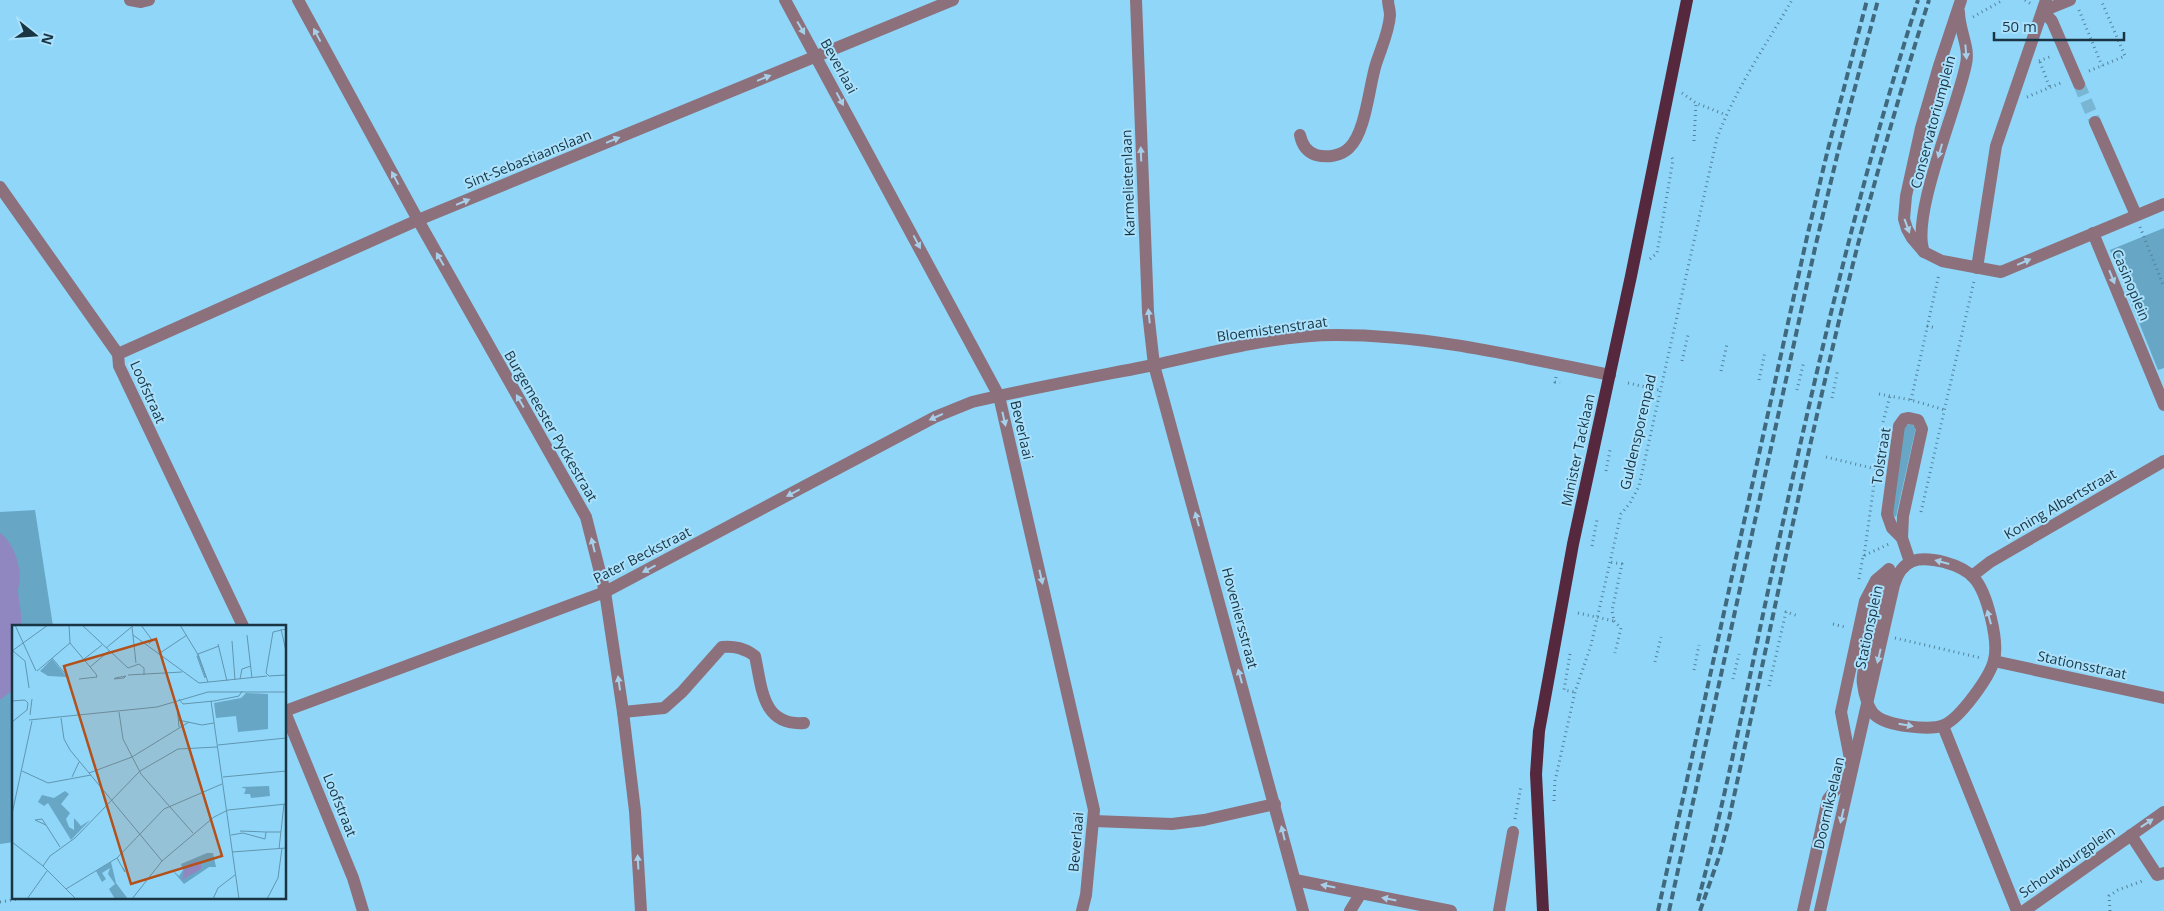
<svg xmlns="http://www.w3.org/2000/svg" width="2164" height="911" font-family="'Open Sans',sans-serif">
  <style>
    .green { fill: #67a6c5 }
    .water { fill: #9087c1 }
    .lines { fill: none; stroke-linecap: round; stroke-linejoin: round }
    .minor-tunnel { stroke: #78b6d4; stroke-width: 12; stroke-dasharray: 12 6; stroke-linecap: butt }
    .path { stroke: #53839b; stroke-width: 3; stroke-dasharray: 1 4; stroke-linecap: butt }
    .minor { stroke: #8c717d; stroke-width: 12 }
    .major { stroke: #55283e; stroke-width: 12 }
    .rail { stroke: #40697e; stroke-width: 4; stroke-dasharray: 8 4; stroke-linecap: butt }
    .oneway { fill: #a6d0e9 }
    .labels { text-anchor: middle; stroke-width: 4; stroke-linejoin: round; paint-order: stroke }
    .street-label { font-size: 14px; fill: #193543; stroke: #aae1fc }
    .inset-road { fill: none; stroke: #6096b0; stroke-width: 1 }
    .view { fill: #b4501a; fill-opacity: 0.15; stroke: #b4501a; stroke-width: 2.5 }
    .inset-edge { fill: none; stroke: #193543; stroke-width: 2.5 }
  </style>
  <rect width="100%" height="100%" fill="#90d6f8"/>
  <g class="green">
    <polygon points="2164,228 2164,368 2158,370 2110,250"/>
    <polygon points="1911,424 1916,427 1896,517 1892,514 1903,430 1906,425"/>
    <polygon points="35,510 53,626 14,626 14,842 0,844 0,512"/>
  </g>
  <path class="water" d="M0,533C13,542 20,563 20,579C20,583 18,587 18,591C19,603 22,614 21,626H14V689L0,700Z"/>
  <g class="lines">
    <polyline class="minor-tunnel" points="2079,84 2095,122"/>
    <g class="path">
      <polyline points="2025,0 2031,4"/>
      <polyline points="2079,10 2102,66"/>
      <polyline points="1973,17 2003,0"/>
      <polyline points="2039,61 2052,56"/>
      <polyline points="2040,62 2050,88"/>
      <polyline points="2089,71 2125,56 2101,0"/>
      <polyline points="1682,93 1696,103 1726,115"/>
      <polyline points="2027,97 2063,82"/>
      <polyline points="1694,141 1696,103"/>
      <polyline points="2140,227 2164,287"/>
      <polyline points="1650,259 1657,253 1673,160 1671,155"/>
      <polyline points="1927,326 1936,328"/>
      <polyline points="1682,361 1688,335"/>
      <polyline points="1721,371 1727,344"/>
      <polyline points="1556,377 1555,382 1560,383"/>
      <polyline points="1759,380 1765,352"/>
      <polyline points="1628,383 1659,390"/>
      <polyline points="1648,388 1650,380"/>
      <polyline points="1797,390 1804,361"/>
      <polyline points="1879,394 1911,400 1945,410"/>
      <polyline points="1832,398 1838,369"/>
      <polyline points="1911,400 1939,274"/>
      <polyline points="1883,422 1890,396"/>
      <polyline points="1826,457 1876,469"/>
      <polyline points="1606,471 1610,450"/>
      <polyline points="1921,512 1974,281"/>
      <polyline points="1592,546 1597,520"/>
      <polyline points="1864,556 1880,441"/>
      <polyline points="1859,579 1863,556 1889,544"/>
      <polyline points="1578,613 1614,621 1612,611 1622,564 1609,562"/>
      <polyline points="1614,621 1621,628 1615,653"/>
      <polyline points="1833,624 1845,627"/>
      <polyline points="1895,638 1981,658"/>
      <polyline points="1570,654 1564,690 1575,692"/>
      <polyline points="1655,662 1661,637"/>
      <polyline points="1694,670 1699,645"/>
      <polyline points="1733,679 1739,654"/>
      <polyline points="1769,686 1786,612 1798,616"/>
      <path d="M1554,801L1555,781L1575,692L1591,645L1621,514L1630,503L1639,486L1717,138C1736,88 1766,45 1792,0"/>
      <polyline points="1515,819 1521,786"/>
      <polyline points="0,902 30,897"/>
      <polyline points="2110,911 2109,896 2118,890 2145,880"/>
    </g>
    <g class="minor">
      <polyline points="130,0 141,2 149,0"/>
      <polyline points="298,0 418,220 586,517 605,592 623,712 635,811 641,911"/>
      <polyline points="785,0 999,396 1094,810 1086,895 1082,911"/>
      <polyline points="1136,0 1148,312 1154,365 1303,911"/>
      <polyline points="1961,0 1939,66 1921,128 1906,196 1904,219 1907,229 1912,238 1924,252 1942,261 2001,272 2164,204"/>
      <polyline points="2070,0 2043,11 2052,21 2079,84"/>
      <polyline points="2095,122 2136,215"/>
      <path d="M1300,135C1302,145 1307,152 1316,155C1327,158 1341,156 1349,148C1366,132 1369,86 1376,64C1381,48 1389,32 1390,15C1390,10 1388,5 1388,0"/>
      <polyline points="0,187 118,354 119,366 243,626"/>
      <polyline points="2093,233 2164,405"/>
      <path d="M1924,252C1910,216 1958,106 1966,64C1970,47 1959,30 1959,12"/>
      <polyline points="1977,268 1996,146 2046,0"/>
      <polyline points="118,354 418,220 953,0"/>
      <polygon points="1909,418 1918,420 1922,429 1903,516 1902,538 1892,528 1887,514 1899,426 1904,419"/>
      <polyline points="1902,538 1910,562"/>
      <polyline points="1972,576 1990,562 2164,461"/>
      <polyline points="1994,661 2164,698"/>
      <path d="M285,711L605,592L935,417L972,402C1032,388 1093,377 1154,365C1214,352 1275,335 1337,335C1430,335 1520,357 1610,375"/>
      <polyline points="285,712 353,878 363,911"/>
      <path d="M623,712L664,708L682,692L722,647C735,646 744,648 755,656C762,688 762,726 804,723"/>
      <polyline points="1943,726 2017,911"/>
      <polyline points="1094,821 1172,824 1204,820 1275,804"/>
      <polyline points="2131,835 2157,875 2164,873"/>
      <polyline points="1295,880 1451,911"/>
      <polyline points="1350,911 1361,893"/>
      <polyline points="1499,911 1513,832"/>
      <polyline points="1803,911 1828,799 1852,769 1841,712 1865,601 1876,580 1889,569"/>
      <path d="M1820,911L1894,585C1902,558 1919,556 1944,562C1955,565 1966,569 1974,578C1987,592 1999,641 1994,660C1990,677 1960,718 1944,725C1930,731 1887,726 1875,715C1868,709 1864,693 1863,684C1861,675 1866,663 1868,654C1875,626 1881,598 1888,570"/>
      <polyline points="2024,911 2164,812"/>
    </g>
    <polyline class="major" points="1543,911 1536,774 1539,731 1573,544 1631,276 1687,0"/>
    <g class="rail">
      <path d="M1698,901C1724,803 1744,704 1765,605C1809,401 1854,199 1918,0"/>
      <polyline points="1658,911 1807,237 1828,149 1867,0"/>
      <polyline points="1669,911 1815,248 1838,152 1878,0"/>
      <path d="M1700,911L1720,854L1729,819C1771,629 1809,437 1857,248C1879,165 1903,82 1929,0"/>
    </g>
  </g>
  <defs><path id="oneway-solid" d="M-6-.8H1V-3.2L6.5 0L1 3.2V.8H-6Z" transform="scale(1.25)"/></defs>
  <g class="oneway">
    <use href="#oneway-solid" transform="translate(801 28) rotate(60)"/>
    <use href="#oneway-solid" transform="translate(317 35) rotate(-118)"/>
    <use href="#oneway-solid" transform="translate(1966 52) rotate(85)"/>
    <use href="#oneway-solid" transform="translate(764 78) rotate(-22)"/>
    <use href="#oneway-solid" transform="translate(840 99) rotate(62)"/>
    <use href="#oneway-solid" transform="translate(613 140) rotate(-22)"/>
    <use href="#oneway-solid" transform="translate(1940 151) rotate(106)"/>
    <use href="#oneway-solid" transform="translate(1141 154) rotate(-92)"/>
    <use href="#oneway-solid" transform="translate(395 178) rotate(-118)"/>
    <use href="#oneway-solid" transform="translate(463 202) rotate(-22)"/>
    <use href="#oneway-solid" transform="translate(1907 226) rotate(70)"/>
    <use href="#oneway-solid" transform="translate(917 242) rotate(62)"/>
    <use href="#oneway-solid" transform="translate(440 259) rotate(-120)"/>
    <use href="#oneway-solid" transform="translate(2024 262) rotate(-23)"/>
    <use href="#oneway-solid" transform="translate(2112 277) rotate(68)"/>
    <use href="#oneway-solid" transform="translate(1149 316) rotate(-96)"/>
    <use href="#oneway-solid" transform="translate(520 401) rotate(-120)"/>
    <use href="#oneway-solid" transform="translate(936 417) rotate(156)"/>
    <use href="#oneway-solid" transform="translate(1004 419) rotate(77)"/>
    <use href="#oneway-solid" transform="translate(793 493) rotate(152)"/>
    <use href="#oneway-solid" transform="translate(1197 519) rotate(-105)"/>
    <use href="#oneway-solid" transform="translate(593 545) rotate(-104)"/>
    <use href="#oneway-solid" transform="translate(1942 562) rotate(-165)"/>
    <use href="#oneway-solid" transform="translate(649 569) rotate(152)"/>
    <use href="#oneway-solid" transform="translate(1041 577) rotate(77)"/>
    <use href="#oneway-solid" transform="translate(1989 617) rotate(-105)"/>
    <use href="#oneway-solid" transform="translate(1879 656) rotate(103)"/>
    <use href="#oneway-solid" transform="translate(1240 676) rotate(-105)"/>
    <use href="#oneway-solid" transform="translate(619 683) rotate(-98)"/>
    <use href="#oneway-solid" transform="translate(1906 725) rotate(10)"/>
    <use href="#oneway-solid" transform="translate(1842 816) rotate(103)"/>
    <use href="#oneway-solid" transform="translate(2147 823) rotate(-34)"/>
    <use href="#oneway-solid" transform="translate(1283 833) rotate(-104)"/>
    <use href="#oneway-solid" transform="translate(638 862) rotate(-93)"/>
    <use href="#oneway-solid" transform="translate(1328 886) rotate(-169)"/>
    <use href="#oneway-solid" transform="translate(1389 899) rotate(-169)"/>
  </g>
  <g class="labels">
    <g class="street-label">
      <text transform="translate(839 66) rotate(61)" y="5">Beverlaai</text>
      <text transform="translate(1933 122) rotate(-75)" y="5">Conservatoriumplein</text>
      <text transform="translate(528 159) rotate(-22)" y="5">Sint-Sebastiaanslaan</text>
      <text transform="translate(1128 183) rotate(-92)" y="5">Karmelietenlaan</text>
      <text transform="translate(2131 285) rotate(67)" y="5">Casinoplein</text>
      <text transform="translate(1272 329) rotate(-8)" y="5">Bloemistenstraat</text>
      <text transform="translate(148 392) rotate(66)" y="5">Loofstraat</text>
      <text transform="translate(551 426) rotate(60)" y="5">Burgemeester Pyckestraat</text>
      <text transform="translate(1022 430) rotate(77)" y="5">Beverlaai</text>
      <text transform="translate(1638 432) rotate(-77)" y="5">Guldensporenpad</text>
      <text transform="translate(1578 450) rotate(-78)" y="5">Minister Tacklaan</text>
      <text transform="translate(1881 456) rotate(-81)" y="5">Tolstraat</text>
      <text transform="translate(2060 504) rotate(-30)" y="5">Koning Albertstraat</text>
      <text transform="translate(642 555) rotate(-27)" y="5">Pater Beckstraat</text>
      <text transform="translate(1240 618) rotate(75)" y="5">Hoveniersstraat</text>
      <text transform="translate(1869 627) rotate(-78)" y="5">Stationsplein</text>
      <text transform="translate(2082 665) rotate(12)" y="5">Stationsstraat</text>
      <text transform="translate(1829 803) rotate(-77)" y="5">Doornikselaan</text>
      <text transform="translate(340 805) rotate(68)" y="5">Loofstraat</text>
      <text transform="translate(1076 842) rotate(-85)" y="5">Beverlaai</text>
      <text transform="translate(2067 862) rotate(-35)" y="5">Schouwburgplein</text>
    </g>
  </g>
  <g transform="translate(12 625)">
    <rect width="274" height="274" fill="#90d6f8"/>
    <path d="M40,34L55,52L36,51L28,46ZM234,68L256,69V104L226,107L224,91L204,93L202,78L229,73ZM257,161L258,171L239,173L238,169H232L234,164L229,162ZM53,166L57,169L49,179L58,188L54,194L57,202L62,205V193L69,201L78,195L59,215L36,178L32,181L26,177L30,170L42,173ZM195,228H201L204,242H197L172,259L159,244L167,251L171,245L169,239ZM99,237L104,258L116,274H103L97,264L103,259L96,249L98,243L90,248L94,254L90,257L84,246Z" fill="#67a6c5"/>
    <path d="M185,236L189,238V244L170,255L173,241Z" fill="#9087c1"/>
    <path class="inset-road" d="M3,0L24,46M57,0L58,18M70,0L116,43M129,0L140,15L137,19M168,0L185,28L194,52M120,2L124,38M269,4L274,26M274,4L261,7L254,48L257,51L274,50M121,10L187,58L255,51M235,10L240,53M220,16L223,55M58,18L84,49L85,52L67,54M206,19L215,56M94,23L122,0M0,26L36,0M1,26L13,36L17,63M148,28L175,10M186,29L196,57M186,29L207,21M185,31L193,53M40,33L57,53M72,34L90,20M78,42L97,26M116,43L127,39L132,43V50M25,46L58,18M116,50L170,47M114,51L112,53L102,54L103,53ZM228,54L230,44L239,41M167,74L171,79L202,76L227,71L230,66M0,76L13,75L16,78L15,85L0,97M199,76L227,274M165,80L167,102M107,87L111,114L129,149L181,208M18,90L20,74M49,93L52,114L58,125L150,236M17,95L145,82L196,67H274M166,95L190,100L202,98M206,120L274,113M10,146L36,158L79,150M77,148L120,132L177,97M60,152L67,137M211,152L274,146M0,189L20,96M34,200L23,195L30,194L34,200L48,222M228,206L254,207M219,210L231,208L253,214L254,207H269M0,217L31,241L64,274M267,224L272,179M220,227L274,223M105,233L113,247L111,243M31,241L38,231L63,213L128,146L166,124L205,122M54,264L105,233L152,184L210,159M15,274L35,246M120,274L150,236L202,192L216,185L274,179M201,274L206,263L223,250M255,274L266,253L270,223"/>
    <path class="view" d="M144,14L210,231L119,259L52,41Z"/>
    <rect width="274" height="274" class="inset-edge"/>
  </g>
  <g transform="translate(35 35) rotate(107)" stroke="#aae1fc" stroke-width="4" paint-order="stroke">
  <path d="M0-4L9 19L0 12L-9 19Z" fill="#193543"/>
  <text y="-8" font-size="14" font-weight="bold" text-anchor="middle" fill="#193543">N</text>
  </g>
  <path d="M1994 32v8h130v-8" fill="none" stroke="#193543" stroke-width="2.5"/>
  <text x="2002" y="32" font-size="15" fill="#193543" stroke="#aae1fc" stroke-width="4" paint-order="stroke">50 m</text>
</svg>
